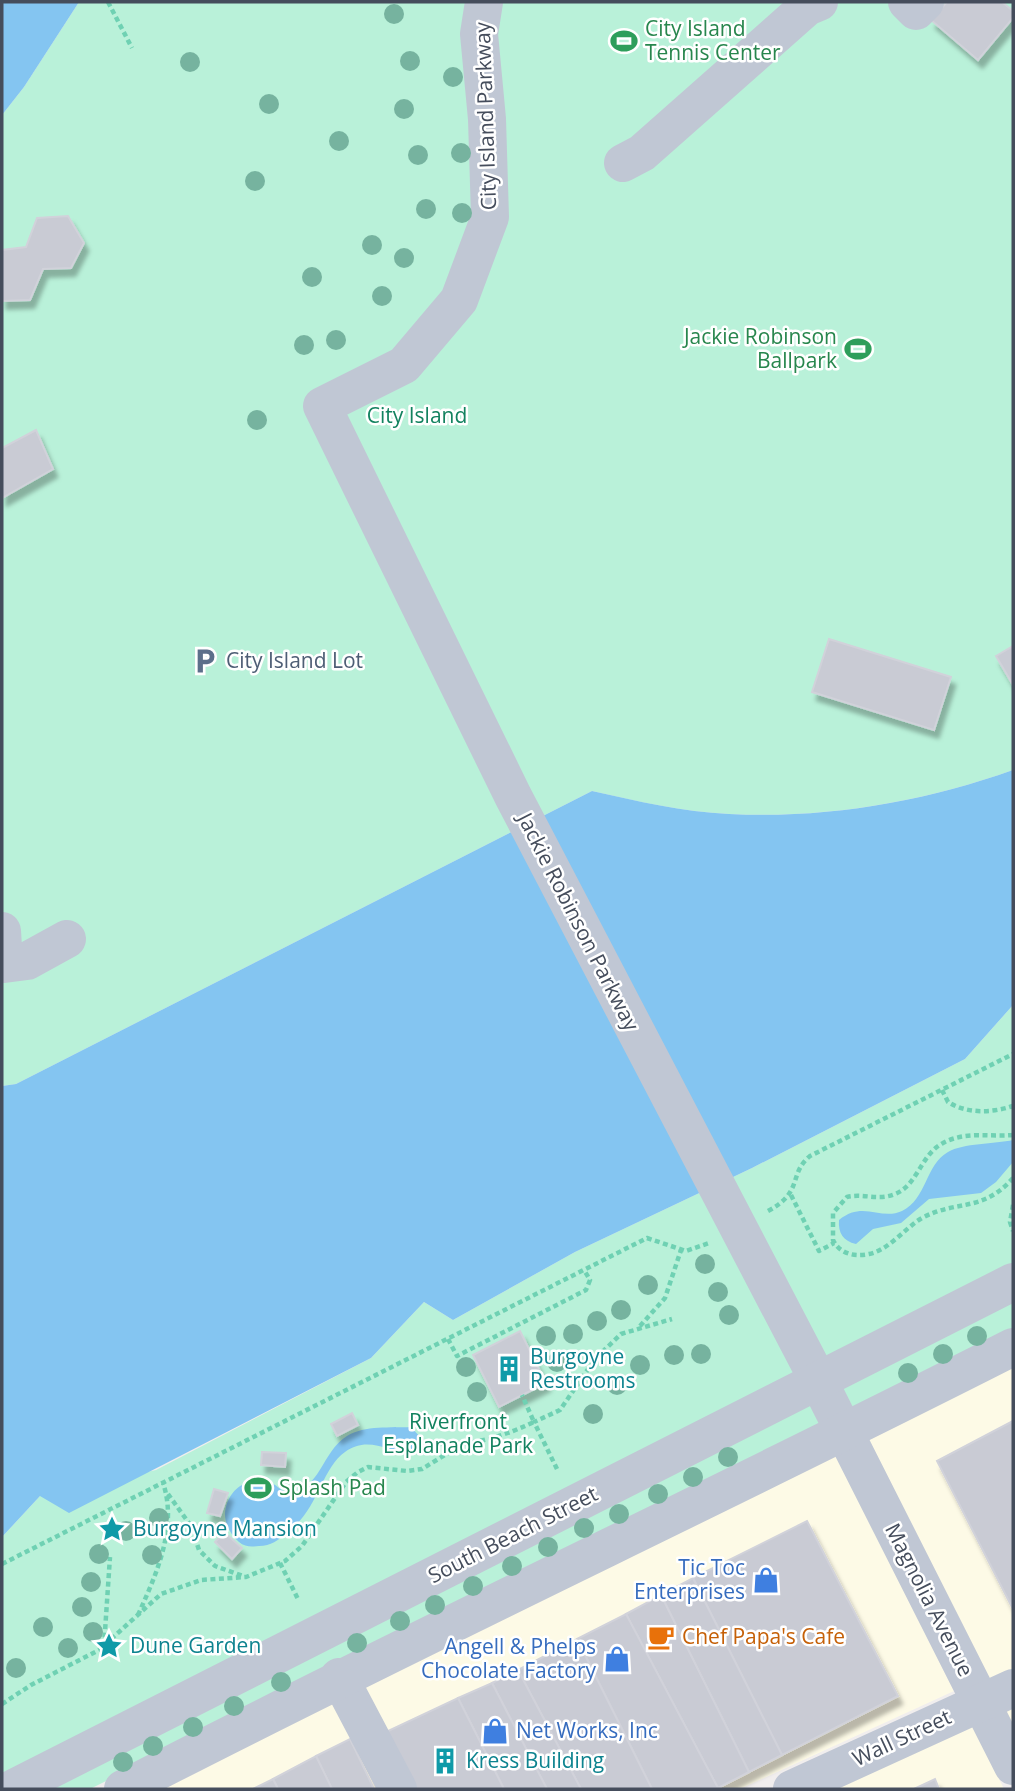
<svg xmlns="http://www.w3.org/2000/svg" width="1015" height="1791" font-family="'Open Sans',sans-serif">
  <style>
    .commercial { fill: #fdfae6 }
    .green { fill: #b9f1d9 }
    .water { fill: #84c5f1 }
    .building { fill: #c9cbd4; stroke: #d1d2da; stroke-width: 2; filter: url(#shadow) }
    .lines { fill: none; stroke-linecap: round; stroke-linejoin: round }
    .path { stroke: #6fd1b3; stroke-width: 4.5; stroke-dasharray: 5 3.5; stroke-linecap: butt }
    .minor { stroke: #c0c7d4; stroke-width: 38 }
    .tree { fill: #76b39f }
    .labels { text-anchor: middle; stroke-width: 5; stroke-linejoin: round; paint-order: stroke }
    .leisure-label { font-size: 21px; fill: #27864d; stroke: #fff; text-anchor: start }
    .street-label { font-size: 21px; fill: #454d5c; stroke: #fff }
    .park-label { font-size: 21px; fill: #12825f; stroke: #fff }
    .service-label { font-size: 21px; fill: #4e5e75; stroke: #fff; text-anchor: start }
    .culture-label { font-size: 21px; fill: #0d838f; stroke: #fff; text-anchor: start }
    .shop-label { font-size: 21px; fill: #366cbe; stroke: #fff; text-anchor: end }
    .food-label { font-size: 21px; fill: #c56008; stroke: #fff; text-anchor: start }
  </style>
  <defs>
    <filter id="shadow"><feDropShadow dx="4.5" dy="8" stdDeviation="2" flood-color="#0004"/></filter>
  </defs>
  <rect width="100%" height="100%" fill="#f1eeee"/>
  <g class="commercial">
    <polygon points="1013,1367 1013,1726 869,1440"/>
    <polygon points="836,1456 954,1691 740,1789 416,1789 362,1684"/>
    <polygon points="331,1700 376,1789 159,1789"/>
    <polygon points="970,1720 1004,1789 828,1789"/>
  </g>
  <g class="green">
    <path d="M79,2H1013V770C923,802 824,819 729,814C683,812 636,801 592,791L16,1084L2,1086V115L24,87Z"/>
    <polygon points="1013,1005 1013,1282 2,1789 2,1537 40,1496 156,1470 371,1358 424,1302 453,1320 575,1252 752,1168 965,1059"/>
    <polygon points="1013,1301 1013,1329 854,1410 842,1387"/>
    <polygon points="809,1403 821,1426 90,1789 44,1789"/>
  </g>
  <g class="water">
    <polygon points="2,2 79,2 24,87 2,115"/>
    <path d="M1013,770V1005L965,1059L752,1168L575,1252L453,1320L424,1302L371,1358L69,1513L40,1496L2,1537V1086L16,1084L592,791C637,801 683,812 729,814C825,819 923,802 1013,770Z"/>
    <path d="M1013,1140V1162L996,1182L981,1193L929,1199L901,1223L873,1229L856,1244C843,1241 838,1233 839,1220C863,1200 881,1221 902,1211C927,1199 925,1165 948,1152C963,1143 995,1144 1013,1140Z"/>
    <path d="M411,1427L421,1438L416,1452C393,1457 371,1433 345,1452C321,1469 319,1509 287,1533C278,1540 271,1546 259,1546C251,1547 245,1547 239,1542C231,1535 225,1525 225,1514C226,1491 247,1475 269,1482C276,1484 280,1490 287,1493C321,1491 321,1452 347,1436C365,1425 391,1428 411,1427Z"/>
  </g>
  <g class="building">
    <polygon points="947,2 1002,2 1013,11 1013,18 978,60 931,20"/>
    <polygon points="68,216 84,243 71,268 43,269 30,300 2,301 2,250 26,247 37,218"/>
    <polygon points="36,430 53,469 2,498 2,448"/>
    <polygon points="829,639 951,677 934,730 812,692"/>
    <polygon points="1013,646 1013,685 996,656"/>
    <polygon points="520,1331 546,1383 499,1407 473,1355"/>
    <polygon points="352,1413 358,1425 337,1436 331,1424"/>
    <polygon points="1013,1421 1013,1609 937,1461"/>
    <polygon points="262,1452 286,1453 285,1467 261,1465"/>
    <polygon points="214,1489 228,1493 220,1516 207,1513"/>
    <polygon points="807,1521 898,1696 782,1755 693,1578"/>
    <polygon points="224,1532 242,1548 232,1559 215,1542"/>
    <polygon points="693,1578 782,1755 749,1772 661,1595"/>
    <polygon points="661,1595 749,1772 718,1788 626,1614"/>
    <polygon points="626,1614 718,1788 652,1789 577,1639"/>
    <polygon points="577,1639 652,1789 581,1789 518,1670"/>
    <polygon points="518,1670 581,1789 547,1789 492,1683"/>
    <polygon points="492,1683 547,1789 504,1789 458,1698"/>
    <polygon points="458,1698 504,1789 415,1789 386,1732"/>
    <polygon points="350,1739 374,1789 332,1789 316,1756"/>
    <polygon points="316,1756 332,1789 278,1789 273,1779"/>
    <polygon points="273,1779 278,1789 253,1789"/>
    <polygon points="935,1779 939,1789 914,1789"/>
  </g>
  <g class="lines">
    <g class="path">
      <polyline points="108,2 132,48"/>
      <path d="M942,1090L948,1102C967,1114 992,1113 1013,1106"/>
      <path d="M1013,1135C990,1137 965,1131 943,1143C921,1154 918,1185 895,1194C878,1201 863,1193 847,1197L833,1213V1240C840,1254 854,1257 869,1254C889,1250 905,1228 922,1218C958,1199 982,1213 1013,1178"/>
      <polyline points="791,1195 819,1251 834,1243"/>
      <polyline points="1013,1205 1010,1222 1013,1231"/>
      <path d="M768,1211C804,1192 788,1174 810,1156L1013,1054"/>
      <polyline points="640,1326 665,1298 681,1250"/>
      <polyline points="448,1339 457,1356 586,1290 590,1280 584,1270"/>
      <path d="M421,1442C464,1448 495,1440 534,1422L522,1395"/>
      <polyline points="557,1469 534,1422 560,1410 595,1359 621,1334 672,1319"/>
      <polyline points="168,1494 191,1526 199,1550 215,1566 243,1576"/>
      <polyline points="193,1533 205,1530"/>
      <polyline points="280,1563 299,1601"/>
      <polyline points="2,1564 647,1238 686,1251 709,1243"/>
      <path d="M138,1615C156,1575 178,1527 163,1483"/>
      <polyline points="104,1646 110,1557"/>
      <polyline points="2,1704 31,1685 99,1650 161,1594 201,1580 246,1577 285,1561 302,1546 346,1482 358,1472 368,1467 407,1471 422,1469 458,1447"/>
    </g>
    <g class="minor">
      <polyline points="484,2 479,34 487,119 490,217 459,300 404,365 322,406 513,796 818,1380 1013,1766"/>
      <polyline points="907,2 916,11 925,2"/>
      <polyline points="623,163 642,153 807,7 819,2"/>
      <polyline points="2,931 4,964 27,961 67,939"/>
      <polyline points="339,1677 398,1789"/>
      <polyline points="12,1789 1013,1282"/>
      <path d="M123,1789C417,1637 718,1497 1013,1347"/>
      <polyline points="792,1789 1013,1688"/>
    </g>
  </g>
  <g class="tree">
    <circle cx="394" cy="14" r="10"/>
    <circle cx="410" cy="61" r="10"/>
    <circle cx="190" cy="62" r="10"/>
    <circle cx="453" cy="77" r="10"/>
    <circle cx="269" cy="104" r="10"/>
    <circle cx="404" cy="109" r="10"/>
    <circle cx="339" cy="141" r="10"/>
    <circle cx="461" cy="153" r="10"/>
    <circle cx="418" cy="155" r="10"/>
    <circle cx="255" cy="181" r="10"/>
    <circle cx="426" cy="209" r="10"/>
    <circle cx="462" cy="213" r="10"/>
    <circle cx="372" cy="245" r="10"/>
    <circle cx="404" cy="258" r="10"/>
    <circle cx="312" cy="277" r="10"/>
    <circle cx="382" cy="296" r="10"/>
    <circle cx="336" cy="340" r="10"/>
    <circle cx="304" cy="345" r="10"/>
    <circle cx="257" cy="420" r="10"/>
    <circle cx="705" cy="1264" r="10"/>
    <circle cx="648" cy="1285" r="10"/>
    <circle cx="718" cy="1292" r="10"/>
    <circle cx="621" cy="1310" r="10"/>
    <circle cx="729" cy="1315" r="10"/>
    <circle cx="597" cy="1321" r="10"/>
    <circle cx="573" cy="1334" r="10"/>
    <circle cx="546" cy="1336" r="10"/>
    <circle cx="977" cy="1336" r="10"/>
    <circle cx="701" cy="1354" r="10"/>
    <circle cx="943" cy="1354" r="10"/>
    <circle cx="674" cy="1355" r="10"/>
    <circle cx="557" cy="1362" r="10"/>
    <circle cx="640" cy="1365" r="10"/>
    <circle cx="466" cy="1367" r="10"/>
    <circle cx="908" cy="1373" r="10"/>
    <circle cx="617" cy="1385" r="10"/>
    <circle cx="477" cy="1392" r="10"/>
    <circle cx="593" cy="1414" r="10"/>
    <circle cx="728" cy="1457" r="10"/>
    <circle cx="693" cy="1477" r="10"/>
    <circle cx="658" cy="1494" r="10"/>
    <circle cx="619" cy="1514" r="10"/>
    <circle cx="159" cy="1518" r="10"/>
    <circle cx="584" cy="1528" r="10"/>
    <circle cx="126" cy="1531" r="10"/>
    <circle cx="548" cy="1547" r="10"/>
    <circle cx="99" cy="1554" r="10"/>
    <circle cx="152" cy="1555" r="10"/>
    <circle cx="512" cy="1566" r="10"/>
    <circle cx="91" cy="1582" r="10"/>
    <circle cx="473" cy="1586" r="10"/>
    <circle cx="435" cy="1605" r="10"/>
    <circle cx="82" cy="1607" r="10"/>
    <circle cx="400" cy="1621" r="10"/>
    <circle cx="43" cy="1627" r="10"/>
    <circle cx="93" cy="1632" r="10"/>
    <circle cx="357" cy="1643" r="10"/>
    <circle cx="68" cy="1648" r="10"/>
    <circle cx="16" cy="1668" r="10"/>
    <circle cx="281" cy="1682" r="10"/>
    <circle cx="234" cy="1706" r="10"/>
    <circle cx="193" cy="1727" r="10"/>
    <circle cx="153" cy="1746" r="10"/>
    <circle cx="123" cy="1762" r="10"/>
  </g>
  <defs>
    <g id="stadium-bare" transform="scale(2.1)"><path d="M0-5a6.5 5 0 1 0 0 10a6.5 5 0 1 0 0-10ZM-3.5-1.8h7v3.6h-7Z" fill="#2e9e5b" stroke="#fff" stroke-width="2.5" paint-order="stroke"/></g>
    <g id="parking-bare" transform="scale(2.1)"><path d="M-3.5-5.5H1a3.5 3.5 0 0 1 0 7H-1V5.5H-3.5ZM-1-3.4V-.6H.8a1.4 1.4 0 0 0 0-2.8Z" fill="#5c6f8a" stroke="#fff" stroke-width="2.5" paint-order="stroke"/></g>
    <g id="building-bare" transform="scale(2.1)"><path d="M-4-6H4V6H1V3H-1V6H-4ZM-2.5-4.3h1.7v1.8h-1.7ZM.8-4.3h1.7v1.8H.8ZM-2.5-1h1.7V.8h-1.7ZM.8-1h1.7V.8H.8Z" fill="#0f9aa8" stroke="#fff" stroke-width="2.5" paint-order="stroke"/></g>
    <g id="sight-bare" transform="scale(2.1)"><path d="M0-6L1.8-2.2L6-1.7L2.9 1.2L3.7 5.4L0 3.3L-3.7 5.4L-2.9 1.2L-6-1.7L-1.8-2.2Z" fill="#0f9aa8" stroke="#fff" stroke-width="2.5" paint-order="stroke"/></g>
    <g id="shop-bare" transform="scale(2.1)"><path d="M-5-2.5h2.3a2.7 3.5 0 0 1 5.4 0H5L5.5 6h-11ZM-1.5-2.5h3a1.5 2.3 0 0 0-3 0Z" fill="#3f7fe0" stroke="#fff" stroke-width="2.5" paint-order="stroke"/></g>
    <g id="cafe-bare" transform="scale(2.1)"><path d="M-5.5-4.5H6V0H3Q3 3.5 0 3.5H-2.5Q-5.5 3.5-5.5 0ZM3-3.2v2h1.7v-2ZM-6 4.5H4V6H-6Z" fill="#e8710a" stroke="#fff" stroke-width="2.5" paint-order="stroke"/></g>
  </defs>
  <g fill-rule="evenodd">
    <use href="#stadium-bare" x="624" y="41"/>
    <use href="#stadium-bare" x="858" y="349"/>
    <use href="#parking-bare" x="205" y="661"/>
    <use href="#building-bare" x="509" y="1369"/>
    <use href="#stadium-bare" x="258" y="1488"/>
    <use href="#sight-bare" x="112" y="1529"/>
    <use href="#shop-bare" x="766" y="1580"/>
    <use href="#cafe-bare" x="661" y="1637"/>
    <use href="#sight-bare" x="109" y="1646"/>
    <use href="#shop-bare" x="617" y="1659"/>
    <use href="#shop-bare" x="495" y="1731"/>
    <use href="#building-bare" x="445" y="1761"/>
  </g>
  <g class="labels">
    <g class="leisure-label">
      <text x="645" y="36">City Island<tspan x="645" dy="24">Tennis Center</tspan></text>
      <text x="837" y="344" text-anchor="end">Jackie Robinson<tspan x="837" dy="24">Ballpark</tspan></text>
      <text x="279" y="1495">Splash Pad</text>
    </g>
    <g class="street-label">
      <text transform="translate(486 116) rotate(-92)" y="7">City Island Parkway</text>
      <text transform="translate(578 922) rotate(63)" y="7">Jackie Robinson Parkway</text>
      <text transform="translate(513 1535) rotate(-27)" y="7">South Beach Street</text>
      <text transform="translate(929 1600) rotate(63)" y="7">Magnolia Avenue</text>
      <text transform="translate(902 1738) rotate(-25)" y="7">Wall Street</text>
    </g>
    <g class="park-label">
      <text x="417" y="423">City Island</text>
      <text x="458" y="1429">Riverfront<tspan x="458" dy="24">Esplanade Park</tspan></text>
    </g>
    <g class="service-label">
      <text x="226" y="668">City Island Lot</text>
    </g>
    <g class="culture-label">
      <text x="530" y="1364">Burgoyne<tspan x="530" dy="24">Restrooms</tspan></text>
      <text x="133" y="1536">Burgoyne Mansion</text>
      <text x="130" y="1653">Dune Garden</text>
      <text x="466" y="1768">Kress Building</text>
    </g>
    <g class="shop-label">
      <text x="745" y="1575">Tic Toc<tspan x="745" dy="24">Enterprises</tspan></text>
      <text x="596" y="1654">Angell &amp; Phelps<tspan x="596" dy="24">Chocolate Factory</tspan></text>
      <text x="516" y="1738" text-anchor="start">Net Works, Inc</text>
    </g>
    <g class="food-label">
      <text x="682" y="1644">Chef Papa's Cafe</text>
    </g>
  </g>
  <rect width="1015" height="1791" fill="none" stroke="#454d5c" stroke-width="7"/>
</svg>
